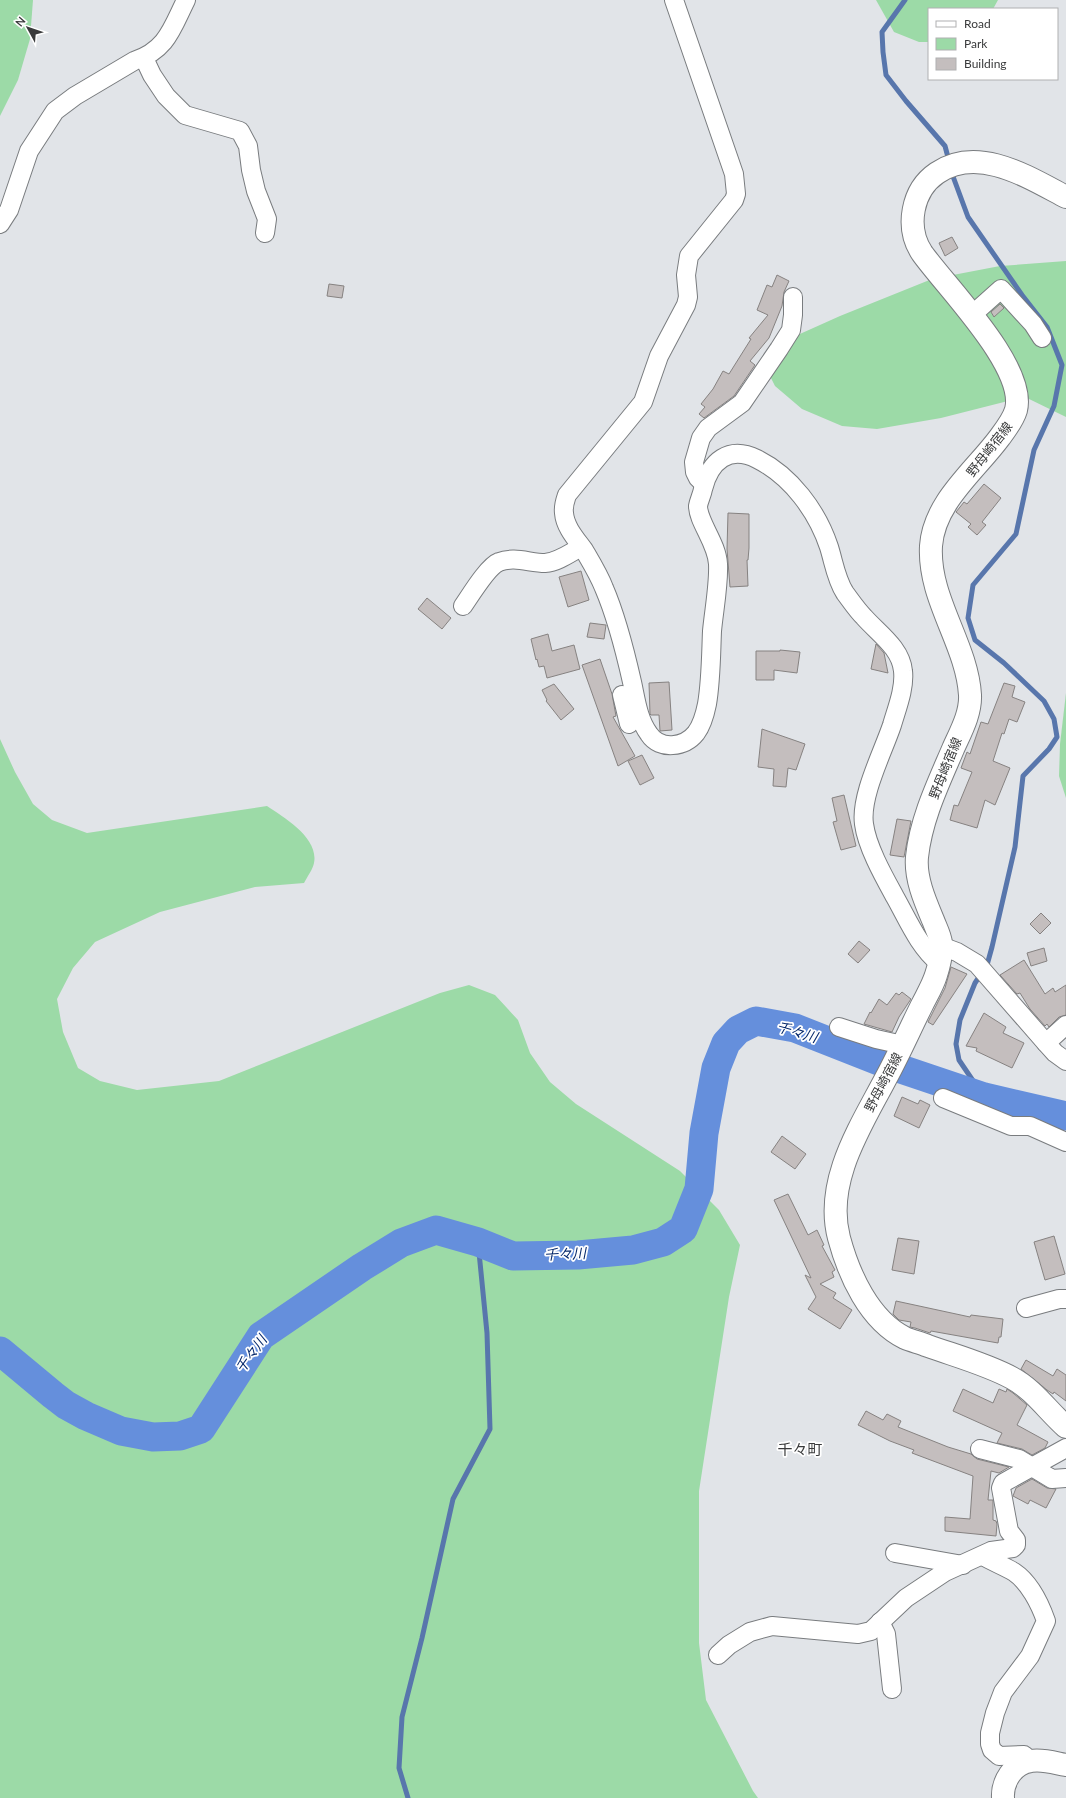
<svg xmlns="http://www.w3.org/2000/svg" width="1066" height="1798" font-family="Lato,'Noto Sans JP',sans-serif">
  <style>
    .green { fill: #9cdaa7 }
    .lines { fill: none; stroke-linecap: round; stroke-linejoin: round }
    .stream { stroke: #5876ac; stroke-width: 5 }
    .river { stroke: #658fdc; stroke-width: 29 }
    .building { fill: #c4bebe; stroke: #868281 }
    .minor-casing { stroke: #797c7f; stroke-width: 20 }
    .primary-casing { stroke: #797c7f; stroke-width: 24 }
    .minor { stroke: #fff; stroke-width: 18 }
    .primary { stroke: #fff; stroke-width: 22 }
    .labels { text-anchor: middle; stroke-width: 3.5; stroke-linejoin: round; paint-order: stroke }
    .street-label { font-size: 13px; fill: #393a3b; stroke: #fff }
    .water-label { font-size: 14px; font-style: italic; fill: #05286b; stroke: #fff }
    .quarter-label { font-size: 15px; fill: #393a3b; stroke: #fff }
  </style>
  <rect width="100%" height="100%" fill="#e1e4e8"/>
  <g class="green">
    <polygon points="0,0 33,0 30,39 18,80 0,116"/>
    <polygon points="876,0 998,0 993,9 929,9 929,42 919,42 894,32"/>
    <polygon points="1066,261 1066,417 1027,398 1008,401 941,418 877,429 842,426 802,409 775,386 768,372 782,342 840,316 932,279 1000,266"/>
    <polygon points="1066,693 1066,798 1059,776 1060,744"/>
    <path d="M0,739L15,772L33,804L52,820L87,833L267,806C285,818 319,838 314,863C313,869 307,877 304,883L255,887L160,912L95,942L73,968L57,999L63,1032L78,1068L100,1081L137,1090L219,1081L440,993L469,985L495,995L518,1020L530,1053L550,1082L576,1104L680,1171L719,1210L740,1245L729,1297L699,1491V1643L706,1700L753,1791L758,1798H0Z"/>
  </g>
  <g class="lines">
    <g class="stream">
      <polyline points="905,0 882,32 883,52 886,75 906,101 945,146 949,161"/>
      <polyline points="951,171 968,217 1022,295 1047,327 1062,365 1054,406 1034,450 1016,534 973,585 968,618 975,640 1004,663 1044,701 1054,719 1057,737 1049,749 1023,776 1015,847 992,947 987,965 975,983 960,1020 956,1044 959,1060 984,1097"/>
      <polyline points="408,1798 399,1768 402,1717 422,1638 453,1499 490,1429 487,1333 478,1242"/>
    </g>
    <polyline class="river" points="0,1351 53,1395 66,1405 86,1416 121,1431 153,1437 180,1436 201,1429 261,1336 362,1267 401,1243 436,1230 478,1242 513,1256 578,1255 633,1250 663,1242 683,1229 699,1189 704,1133 716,1068 726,1043 738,1030 756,1021 795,1028 889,1065 984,1097 1066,1116"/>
  </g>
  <g class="building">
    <polygon points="952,237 958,248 945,256 939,243"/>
    <polygon points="777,275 789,281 784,292 782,306 769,338 750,361 755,365 734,396 704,418 699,414 705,407 701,404 713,389 723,371 729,374 751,339 749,338 768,315 757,310 767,285 772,287"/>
    <polygon points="329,284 344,286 342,298 327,296"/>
    <polygon points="1000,304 1004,308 994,317 991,312"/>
    <polygon points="984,484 1001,498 982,522 986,525 977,535 968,527 971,524 956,512 964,502 967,504"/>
    <polygon points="728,513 749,514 749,548 748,560 747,560 748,586 730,587 727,549"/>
    <polygon points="581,571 589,600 568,607 559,577"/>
    <polygon points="427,598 451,618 442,629 418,609"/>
    <polygon points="590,623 606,625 604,639 587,637"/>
    <polygon points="548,634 552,651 574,645 580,669 547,678 544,666 539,667 537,659 536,660 531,639"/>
    <polygon points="876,644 884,653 888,673 871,669"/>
    <polygon points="780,650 800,652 797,673 774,670 774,680 756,680 756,651 780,651"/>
    <polygon points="600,659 612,694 616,716 613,717 635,756 618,766 582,665"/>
    <polygon points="669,682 672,730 660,731 659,715 651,715 650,714 649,683"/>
    <polygon points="1004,683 1015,686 1012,697 1025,702 1017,722 1009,719 1004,734 1002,733 993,761 1010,768 995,805 985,800 977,828 950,820 954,805 958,806 972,772 961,768 967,752 970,754 981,722 988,724"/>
    <polygon points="554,684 574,709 561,720 546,701 547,700 542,690"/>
    <polygon points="762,729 805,744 796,770 788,768 786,787 773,786 774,769 758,767"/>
    <polygon points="642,755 654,778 640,785 628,761"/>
    <polygon points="844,795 856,846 841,850 833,822 837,821 832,798"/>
    <polygon points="897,819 911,821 904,857 890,855"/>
    <polygon points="1041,913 1051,923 1040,934 1030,924"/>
    <polygon points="859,941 870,950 858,963 848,954"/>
    <polygon points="1044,948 1047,961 1031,966 1027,953"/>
    <polygon points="1024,960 1045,994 1053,988 1055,992 1066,985 1066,1015 1059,1017 1049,1027 1047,1024 1045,1026 1030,1009 1020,993 1017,994 1000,975"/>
    <polygon points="951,967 967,974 933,1025 928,1022 945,988"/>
    <polygon points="902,992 911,999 899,1017 892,1032 864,1024 870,1012 871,1013 879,999 887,1005 896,993 899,995"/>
    <polygon points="984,1013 1006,1027 1003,1033 1024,1043 1012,1068 976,1051 977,1048 966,1046"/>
    <polygon points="902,1097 918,1104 920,1100 930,1105 919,1128 894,1116"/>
    <polygon points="782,1136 806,1154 795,1169 771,1152"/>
    <polygon points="788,1194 808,1235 817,1230 824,1245 822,1246 835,1270 832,1272 834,1277 820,1284 836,1293 833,1298 852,1310 840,1329 808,1309 816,1297 805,1275 811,1278 774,1200"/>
    <polygon points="1054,1236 1065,1274 1045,1280 1034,1242"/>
    <polygon points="898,1238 919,1241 914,1274 892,1270"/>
    <polygon points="896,1301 970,1317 971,1315 1003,1319 1001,1337 999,1337 998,1343 931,1331 930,1333 915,1328 910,1327 911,1322 899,1320 893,1314"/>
    <polygon points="1026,1360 1053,1376 1057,1369 1066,1375 1066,1401 1054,1392 1053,1394 1047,1390 1021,1369"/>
    <polygon points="963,1389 993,1403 999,1389 1006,1392 1007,1389 1013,1393 1027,1405 1017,1425 1048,1442 1045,1448 1032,1455 1022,1449 997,1443 1002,1433 953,1411"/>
    <polygon points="866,1411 883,1420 887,1414 901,1421 898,1427 948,1447 971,1454 977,1459 1009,1467 999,1473 991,1471 988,1500 993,1500 993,1520 996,1521 997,1524 996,1536 945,1531 945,1517 970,1519 973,1476 912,1453 914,1450 890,1441 858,1425"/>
    <polygon points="1032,1479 1047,1488 1056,1489 1046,1508 1030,1500 1028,1504 1013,1496 1016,1488"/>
  </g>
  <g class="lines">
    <g class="minor-casing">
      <g id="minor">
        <path d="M674,0L734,174L736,194L734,200L689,256L686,275L688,297L686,305L659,356L643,402L567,495C565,501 563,506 564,513C565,527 576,539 584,550C591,562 599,575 604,588C617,618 625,651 632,682C636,700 638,719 649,734C660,751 685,747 696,733C702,725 705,714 707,704C711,681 711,655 712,631C714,610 719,584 718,564C717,543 698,522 698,506C699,500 702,495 703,489C710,461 729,445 757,459C791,476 817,511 829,547C834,563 836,579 845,593C851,601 857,610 864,617C878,633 901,648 903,671C905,688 897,708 892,725C883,752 860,796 864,824C867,847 884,877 895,897C908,920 919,947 939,963"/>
        <polyline points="144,58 152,75 166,96 185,115 240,131 248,146 251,170 256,191 267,219 265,233"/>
        <path d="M0,224L9,210L29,151L55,111L75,96L134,61C167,50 172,28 186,0"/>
        <polyline points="973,314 1001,289 1033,324 1042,338"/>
        <polyline points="704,484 698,478 695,472 694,462 701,438 708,428 742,403 779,349 791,330 793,315 793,297"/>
        <path d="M463,606C470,596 488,566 499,562C514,556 530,563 545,563C558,562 570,553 581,547"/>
        <polyline points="622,695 629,724"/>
        <polyline points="941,946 957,952 977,964 1046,1043 1055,1053 1066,1061"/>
        <polyline points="839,1027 876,1039 903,1045"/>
        <polyline points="1046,1043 1066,1025"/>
        <polyline points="943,1098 1011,1126 1030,1126 1066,1142"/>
        <polyline points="1026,1308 1059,1299 1066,1299"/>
        <polyline points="980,1449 1019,1459 1052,1479 1066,1478"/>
        <polyline points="895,1553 963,1565"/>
        <path d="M983,1556C993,1562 1004,1566 1014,1572C1029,1582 1040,1604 1046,1621L1030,1656L1003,1692L995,1713L990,1733V1744L992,1750L999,1756L1024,1755L1031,1761"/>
        <polyline points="880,1622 886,1634 892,1689"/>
        <polyline points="718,1655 729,1645 750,1632 772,1626 858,1634 871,1631 906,1598 945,1572 991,1551 1013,1548 1016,1545 1016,1540 1009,1531 1001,1488 1003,1483 1066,1448"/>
      </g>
    </g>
    <g class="primary-casing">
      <g id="primary">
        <path d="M1066,197C1028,177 978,145 937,173C912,190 905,227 922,253C946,287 1027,367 1016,410C1013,420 1006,429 1000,437C975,471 934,502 931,546C928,599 967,644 970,695C971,714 960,733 953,749C938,784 921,819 917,857C915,878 925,901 933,920C936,928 940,935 941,943C942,953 939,966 936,975C933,985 927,995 922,1005C910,1029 899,1054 886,1078C861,1126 824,1181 839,1238C849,1275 869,1320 905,1338C912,1341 921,1343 928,1346C956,1356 986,1364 1012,1378C1034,1390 1047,1410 1066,1427"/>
        <path d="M1003,1798C1002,1782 1013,1763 1031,1761C1043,1759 1055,1763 1066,1765"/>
      </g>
    </g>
    <use href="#minor" class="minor"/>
    <use href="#primary" class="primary"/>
  </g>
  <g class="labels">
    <g class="street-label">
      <text transform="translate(989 449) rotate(-52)" y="5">野母崎宿線</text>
      <text transform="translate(945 768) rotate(-68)" y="5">野母崎宿線</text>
      <text transform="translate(883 1082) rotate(-62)" y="5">野母崎宿線</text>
    </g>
    <g class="water-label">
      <text transform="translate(797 1032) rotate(16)" y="5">千々川</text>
      <text transform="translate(565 1254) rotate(-3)" y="5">千々川</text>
      <text transform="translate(251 1354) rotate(-54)" y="5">千々川</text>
    </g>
    <g class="quarter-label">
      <text x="800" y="1455">千々町</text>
    </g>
  </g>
  <rect x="928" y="8" width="130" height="72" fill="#ffffff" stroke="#b0b0b1"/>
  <rect x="936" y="21" width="20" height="6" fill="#ffffff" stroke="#b0b0b1"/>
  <text x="964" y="28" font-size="12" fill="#393a3b">Road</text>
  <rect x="936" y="38" width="20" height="12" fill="#9cdaa7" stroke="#b0b0b1"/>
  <text x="964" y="48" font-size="12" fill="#393a3b">Park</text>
  <rect x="936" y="58" width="20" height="12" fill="#c4bebe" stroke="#b0b0b1"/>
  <text x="964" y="68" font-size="12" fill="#393a3b">Building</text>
  <g transform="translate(28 28) rotate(310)" stroke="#ffffff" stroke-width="3" paint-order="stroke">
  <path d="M0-3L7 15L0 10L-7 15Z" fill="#393a3b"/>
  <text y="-6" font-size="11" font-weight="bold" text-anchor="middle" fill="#393a3b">N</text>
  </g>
</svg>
